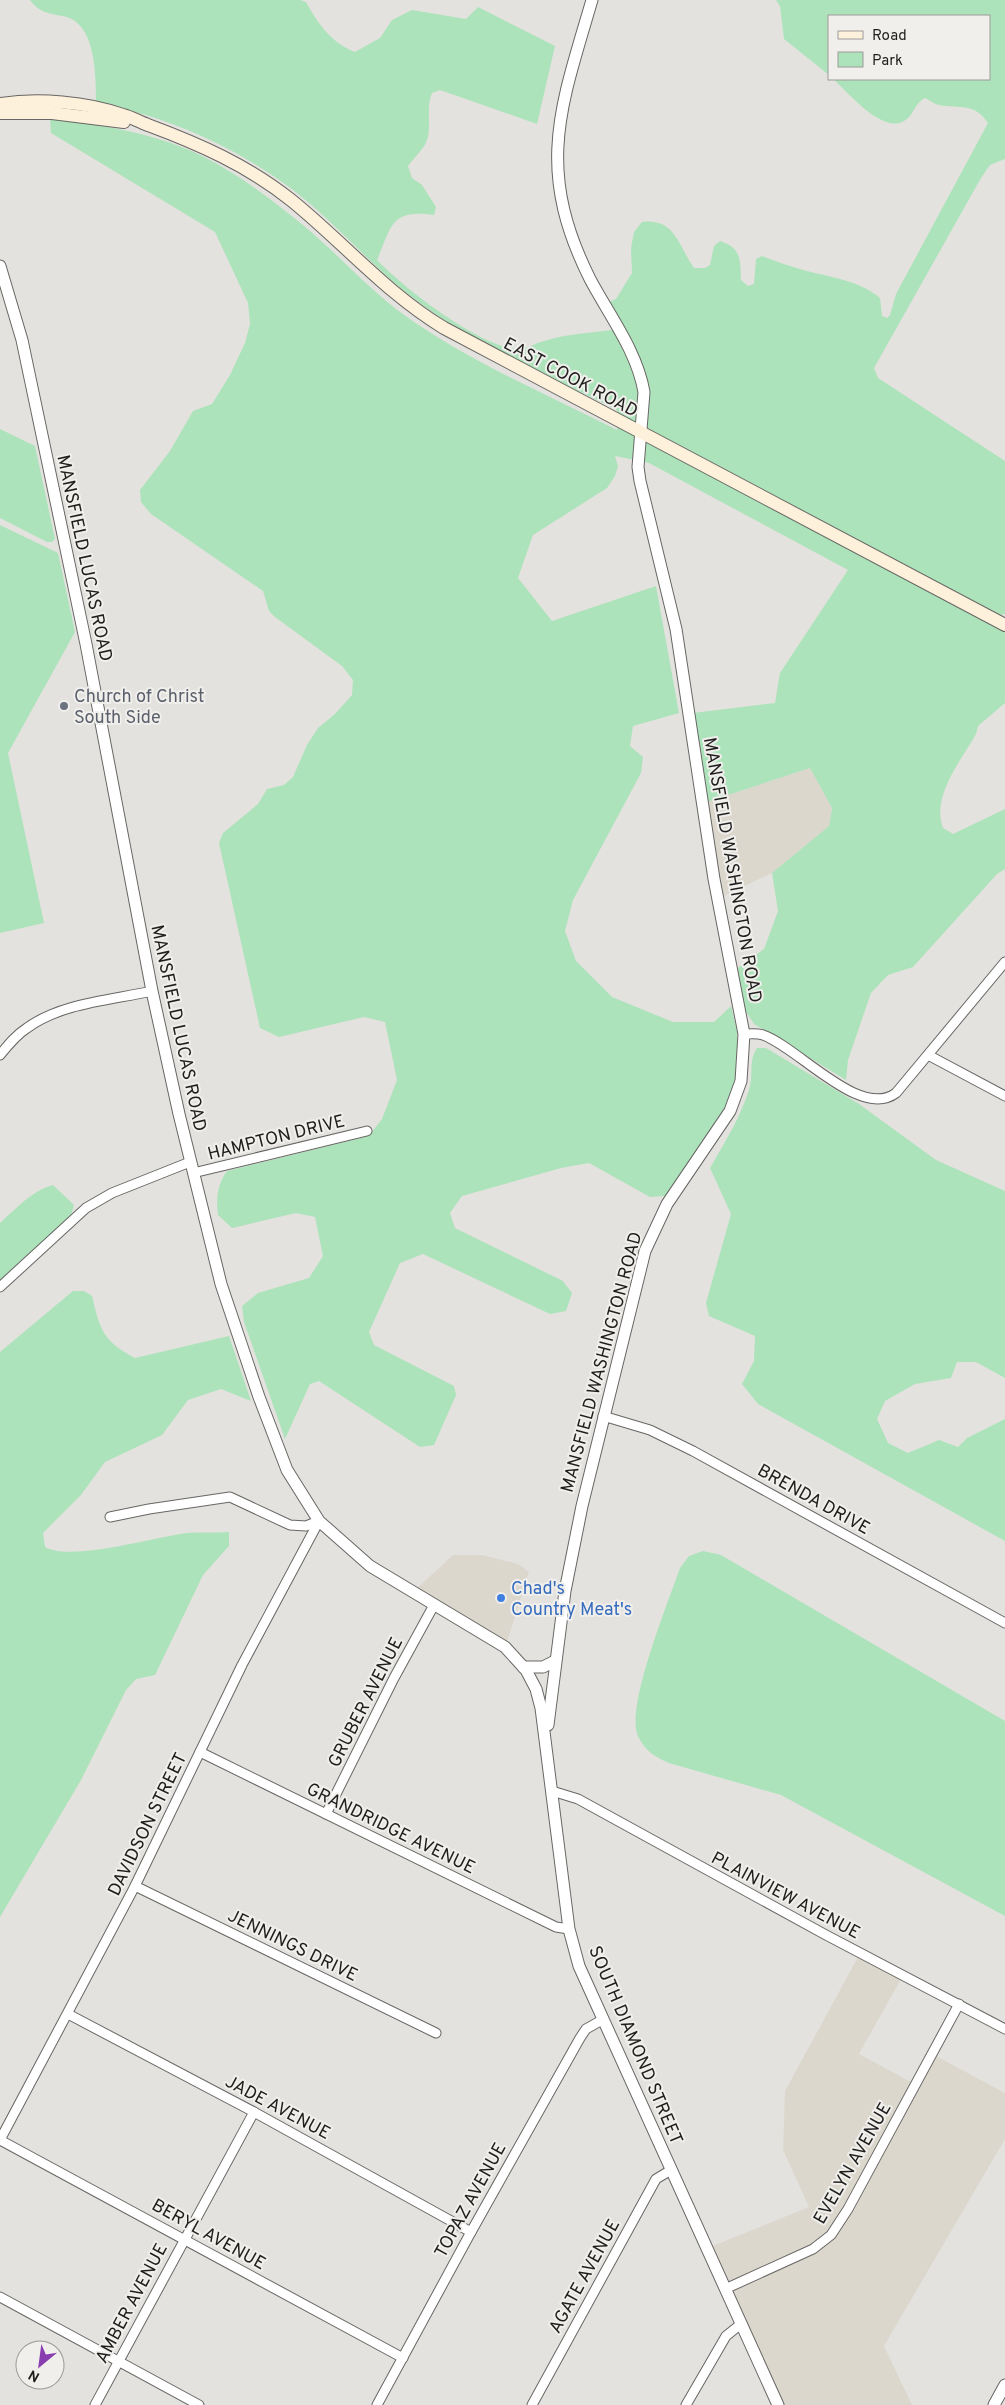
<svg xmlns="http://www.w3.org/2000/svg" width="1005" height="2405" font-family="Overpass,sans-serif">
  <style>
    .built { fill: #dcd7cd }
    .green { fill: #ace3ba }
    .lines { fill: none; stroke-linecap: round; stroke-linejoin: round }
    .minor-casing { stroke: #686664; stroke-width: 11 }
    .tertiary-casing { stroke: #686664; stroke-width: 13 }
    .secondary-casing { stroke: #686664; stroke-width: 14 }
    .minor { stroke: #fff; stroke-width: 9 }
    .tertiary { stroke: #fff; stroke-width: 11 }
    .secondary { stroke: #fef1db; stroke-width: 12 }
    .worship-dot { fill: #6b7280; stroke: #f1efec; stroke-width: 2 }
    .shop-dot { fill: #3f7fe0; stroke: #f1efec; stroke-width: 2 }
    .labels { text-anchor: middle; stroke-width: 4; stroke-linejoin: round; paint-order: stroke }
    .street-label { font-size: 18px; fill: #1e1e1d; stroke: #f1efec }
    .worship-label { font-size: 18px; fill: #5b616d; stroke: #f1efec; text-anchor: start }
    .shop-label { font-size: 18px; fill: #366cbe; stroke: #f1efec; text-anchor: start }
  </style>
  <rect width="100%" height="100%" fill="#e4e2df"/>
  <g class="built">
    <polygon points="810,768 832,808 829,826 772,873 722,897 707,802"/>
    <polygon points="453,1555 482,1555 518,1564 529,1572 507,1642 416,1589"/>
    <polygon points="858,1957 901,1979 859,2054 920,2087 936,2056 1005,2093 1005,2139 884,2346 912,2405 772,2405 703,2250 809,2207 783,2150 785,2091"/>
  </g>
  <g class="green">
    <path d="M30,0H300L306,2C317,22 331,43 355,52L380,38L392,20L412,10L466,19L478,7L555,46L537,124L440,90L432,93C426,107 431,122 428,137C425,149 415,156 408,166L412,178L422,185L436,207L434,215C391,209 392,225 377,260C404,288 479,347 518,349C528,349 535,343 544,341C565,334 590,333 612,330L620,325L609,302L616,299L632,273L631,248L634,232L642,222C675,218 678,245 694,268H705L710,265L714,246L720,241C742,248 740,260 741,280L748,286L754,284L756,259L762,256C775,261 789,266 803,270C829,277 859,280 880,298L882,316L887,318L890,315L896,294L988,123C974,102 961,109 939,105C934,104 929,100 925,98C915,103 915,112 907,119C885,138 848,92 833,79H989V16H829V75L784,39L780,6L776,0H1005V159L990,165L981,178L874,368L878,378L1005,461V614L1000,615L658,434L670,454L1005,631V703L978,726L976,734C961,761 931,796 943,828L953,834L1005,809V869L997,874L913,967L888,975L871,993L848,1060L846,1080L754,1024L738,999V968L764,949L778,911L772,873L829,826L832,808L810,768L707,802L693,713L775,703L780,673L848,570L649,463L615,456L618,466L615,476L607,488L533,535L518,578L552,621L656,586L679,713L633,726L630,746L643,757L641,773L573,900L565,931L576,961L612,997L673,1022H714L731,1006L737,1031L738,1072L732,1098L693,1159L665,1196L650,1197L589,1163L561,1168L462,1196L450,1213L455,1228L563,1281L572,1293L566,1311L550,1314L423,1254L400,1263L369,1332L374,1345L454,1386L456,1395L434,1445L420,1447L319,1381L310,1384L285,1439L244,1322L242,1306L258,1293L309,1278L323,1256L315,1217L296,1213L232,1228L218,1215C216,1199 217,1185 227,1171L365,1137L371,1133L382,1119L397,1080L385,1022L364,1017L279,1037L260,1028L219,843L223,833L258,804L267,789L284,785L293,777L307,745L318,728L335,714L352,695L353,680L342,666L275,617L269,611L263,591L151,514L141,502L140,490L170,451L193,411L212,404L230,375L245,343L250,324L248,303L215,232L51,133L50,118C99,125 150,132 196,153C234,171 270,198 303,225C338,254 369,290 407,317C472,363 547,394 617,430V410C550,376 478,346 417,301C380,274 350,239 316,209C256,156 175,117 96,103C96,80 96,36 75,21C63,12 43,19 30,0Z"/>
    <polygon points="0,429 35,446 55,539 52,542 47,542 0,518"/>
    <polygon points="0,525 58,553 75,632 8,753 44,923 0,933"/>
    <path d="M757,1048H766L859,1104L936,1160L1005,1191V1378L976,1362H957L951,1378L915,1384L885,1401L877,1419L888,1443L908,1453L939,1440L958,1447L967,1438L1005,1419V1541L758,1404L742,1384L754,1361L755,1336L709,1316L706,1303L731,1214L710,1168C725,1142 740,1118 749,1090C754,1075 748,1061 757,1048Z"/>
    <path d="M53,1185L74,1205L71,1216L0,1282V1223C16,1209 31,1191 53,1185Z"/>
    <path d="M73,1291H84L92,1296C100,1330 103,1341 135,1358L229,1336L251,1401L221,1389L188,1400L162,1435L105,1462L81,1495L43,1533L45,1547C72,1562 154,1537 187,1533C201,1532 215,1533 229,1532V1546L203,1575L155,1675L136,1679L126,1690L81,1780L0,1917V1352Z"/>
    <path d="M703,1551L721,1555L1005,1721V1916L781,1795L669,1763C655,1757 645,1751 638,1736C625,1708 669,1600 680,1568L689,1556Z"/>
  </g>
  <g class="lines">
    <g class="minor-casing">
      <g id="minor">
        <path d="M744,1034C750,1034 757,1033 763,1035C798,1047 860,1120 896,1093L1005,962"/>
        <path d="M0,1055C8,1045 16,1035 27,1028C61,1003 112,1000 152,991"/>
        <polyline points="928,1055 1005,1096"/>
        <polyline points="193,1173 367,1131"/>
        <polyline points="0,1287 86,1208 112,1193 190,1162"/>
        <polyline points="603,1416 650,1430 693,1451 1005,1623"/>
        <polyline points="110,1517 149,1509 230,1497 290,1525 306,1526 319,1521"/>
        <polyline points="319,1521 242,1665 135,1886 0,2140 403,2358"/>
        <polyline points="200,1752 556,1927 569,1929"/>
        <polyline points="552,1791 578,1799 826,1935 1005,2029"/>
        <polyline points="326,1814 394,1678 434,1605"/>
        <polyline points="135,1886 436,2033"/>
        <polyline points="68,2014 254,2112 471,2232"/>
        <polyline points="725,2289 813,2249 831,2235 848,2209 959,2004"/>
        <polyline points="0,2297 199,2405"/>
        <polyline points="95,2405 254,2112"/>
        <polyline points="377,2405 471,2232 580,2038 586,2029 602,2020"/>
        <polyline points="532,2405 656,2179 671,2170"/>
        <polyline points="686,2405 726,2336 741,2324"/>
      </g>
    </g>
    <g class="tertiary-casing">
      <g id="tertiary">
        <polyline points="0,266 22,340 86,644 152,991 179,1114 221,1284 259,1397 287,1470 319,1521 370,1566 505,1647 526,1670 536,1689 541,1708 569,1929 579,1966 778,2405"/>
        <polyline points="523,1667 543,1667 555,1661"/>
        <path d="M548,1725L565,1591L582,1506L645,1251L667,1204L730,1111L741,1081L744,1034L714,879L676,629L640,481L638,467L644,392C637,351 609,315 590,279C535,169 560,109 592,0"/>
        <polyline points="994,2405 1005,2385"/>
      </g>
    </g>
    <g class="secondary-casing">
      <g id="secondary">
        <path d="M0,104C38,98 87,102 123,115C132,117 139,122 148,125C199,144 247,165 291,200C343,242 386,293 444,328L1005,625"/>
        <polyline points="0,113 52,113 124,122"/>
      </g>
    </g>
    <use href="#minor" class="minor"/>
    <use href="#tertiary" class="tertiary"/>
    <use href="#secondary" class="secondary"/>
  </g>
  <circle class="worship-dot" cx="64" cy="706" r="5"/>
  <circle class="shop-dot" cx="501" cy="1598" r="5"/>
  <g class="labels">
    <g class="street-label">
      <text transform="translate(571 377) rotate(28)" y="6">EAST COOK ROAD</text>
      <text transform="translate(85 558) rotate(78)" y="6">MANSFIELD LUCAS ROAD</text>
      <text transform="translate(733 870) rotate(80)" y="6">MANSFIELD WASHINGTON ROAD</text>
      <text transform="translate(179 1028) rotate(78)" y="6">MANSFIELD LUCAS ROAD</text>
      <text transform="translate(276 1137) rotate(-14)" y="6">HAMPTON DRIVE</text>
      <text transform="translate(601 1362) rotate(-75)" y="6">MANSFIELD WASHINGTON ROAD</text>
      <text transform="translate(814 1499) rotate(29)" y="6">BRENDA DRIVE</text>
      <text transform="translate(365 1702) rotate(-63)" y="6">GRUBER AVENUE</text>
      <text transform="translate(147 1824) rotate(-64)" y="6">DAVIDSON STREET</text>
      <text transform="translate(391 1828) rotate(26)" y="6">GRANDRIDGE AVENUE</text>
      <text transform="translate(786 1895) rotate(28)" y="6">PLAINVIEW AVENUE</text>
      <text transform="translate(293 1945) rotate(26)" y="6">JENNINGS DRIVE</text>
      <text transform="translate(636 2045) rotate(67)" y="6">SOUTH DIAMOND STREET</text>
      <text transform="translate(278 2107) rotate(28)" y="6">JADE AVENUE</text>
      <text transform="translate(852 2163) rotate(-60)" y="6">EVELYN AVENUE</text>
      <text transform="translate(470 2200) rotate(-61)" y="6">TOPAZ AVENUE</text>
      <text transform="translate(209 2234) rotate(29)" y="6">BERYL AVENUE</text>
      <text transform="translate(584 2276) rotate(-61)" y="6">AGATE AVENUE</text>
      <text transform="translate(131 2303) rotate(-62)" y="6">AMBER AVENUE</text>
    </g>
    <g class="worship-label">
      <text x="74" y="702">Church of Christ<tspan x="74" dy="21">South Side</tspan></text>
    </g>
    <g class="shop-label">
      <text x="511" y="1594">Chad's<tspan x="511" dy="21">Country Meat's</tspan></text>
    </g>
  </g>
  <rect x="828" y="15" width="162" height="65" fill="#f1efec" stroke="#9d9b99"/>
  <rect x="838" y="31" width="25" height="8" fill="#fef1db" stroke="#9d9b99"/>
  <text x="872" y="40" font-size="15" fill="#1e1e1d">Road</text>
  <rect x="838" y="52" width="25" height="15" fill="#ace3ba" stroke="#9d9b99"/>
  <text x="872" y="65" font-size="15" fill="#1e1e1d">Park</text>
  <g transform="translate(40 2365) rotate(209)"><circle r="24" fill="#f1efec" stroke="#9d9b99"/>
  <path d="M0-4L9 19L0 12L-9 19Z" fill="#893eb0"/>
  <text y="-8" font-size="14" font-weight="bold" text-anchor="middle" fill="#1e1e1d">N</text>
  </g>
</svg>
